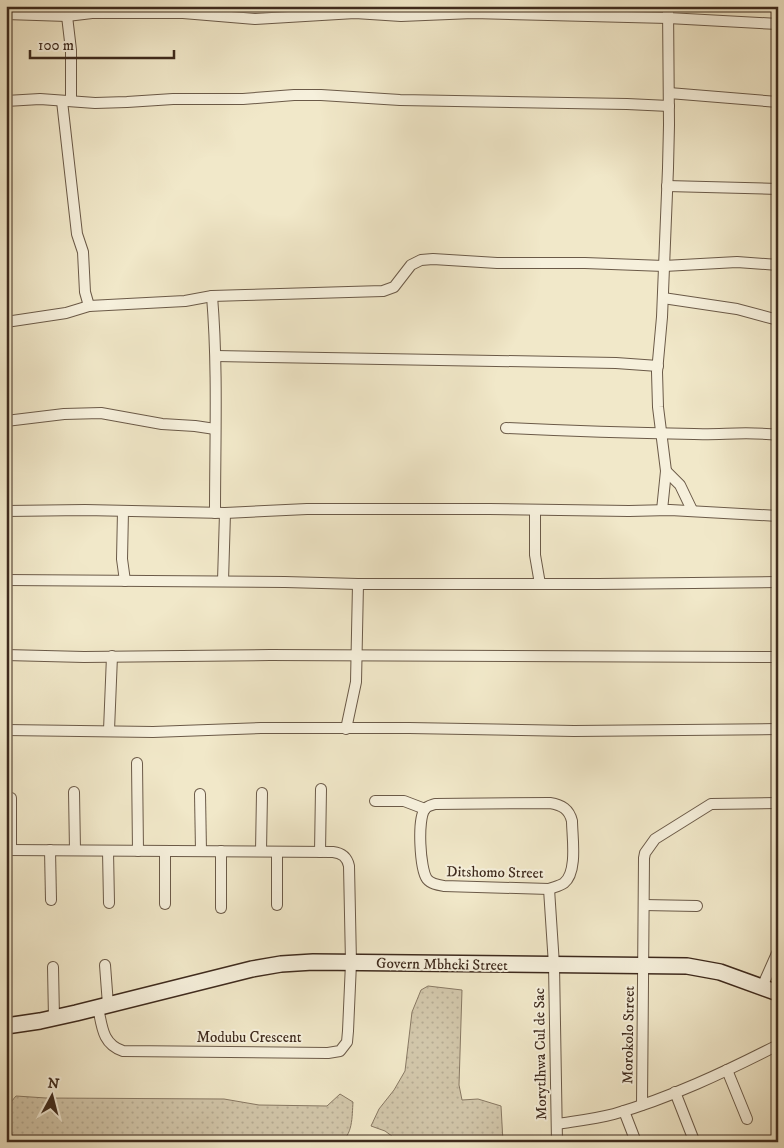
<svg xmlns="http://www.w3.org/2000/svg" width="784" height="1148" font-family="'IM FELL DW Pica',serif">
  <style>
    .grass { fill: url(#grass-dots); stroke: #887964 }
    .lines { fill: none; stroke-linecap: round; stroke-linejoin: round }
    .street-casing { stroke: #6b5a48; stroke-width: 12 }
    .secondary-casing { stroke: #3e2a1d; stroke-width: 18 }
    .street { stroke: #f6f0dc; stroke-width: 10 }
    .secondary { stroke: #f6f0dc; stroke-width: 15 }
    .labels { text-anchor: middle; stroke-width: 4; stroke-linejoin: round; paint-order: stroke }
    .street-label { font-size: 15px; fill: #3e2a1d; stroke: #f6f0dc }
  </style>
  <defs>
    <pattern id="grass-dots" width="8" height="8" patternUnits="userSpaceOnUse" patternTransform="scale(1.25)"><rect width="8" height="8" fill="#d3c8ac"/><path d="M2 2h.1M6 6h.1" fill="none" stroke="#b6ac94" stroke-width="1.8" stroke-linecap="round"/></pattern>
  </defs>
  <rect width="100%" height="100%" fill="#f1e8c9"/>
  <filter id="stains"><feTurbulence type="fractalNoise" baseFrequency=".004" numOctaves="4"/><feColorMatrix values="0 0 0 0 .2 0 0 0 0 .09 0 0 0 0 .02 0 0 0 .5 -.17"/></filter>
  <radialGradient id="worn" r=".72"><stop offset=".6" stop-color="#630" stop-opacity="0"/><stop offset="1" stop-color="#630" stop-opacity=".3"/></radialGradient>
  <g class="grass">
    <polygon points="428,986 462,990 459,1085 462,1100 478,1099 501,1106 503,1142 400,1142 385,1131 371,1126 379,1109 394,1090 405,1071 412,1012 421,990"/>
    <path d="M340,1094L353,1102C352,1116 353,1137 339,1142H42L13,1137C8,1120 3,1110 16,1096L46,1098L224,1099L259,1105L327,1106Z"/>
  </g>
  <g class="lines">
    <g class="street-casing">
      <g id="street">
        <polyline points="6,14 67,16 92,13 183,13 255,19 355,13 401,16 473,13 668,18 778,24"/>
        <polyline points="67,16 71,50 71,101"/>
        <polyline points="669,93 778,102"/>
        <polyline points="6,101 40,99 95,103 127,102 173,99 243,99 294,95 321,95 400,100 627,104 669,106"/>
        <polyline points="62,101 77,234 83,252 85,292 89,306"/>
        <polyline points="667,186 778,189"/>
        <path d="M212,296C218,368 215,441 215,513"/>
        <polyline points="663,298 737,309 778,320"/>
        <polyline points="6,322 66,313 89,306 185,301 212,296 245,295 383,291 394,287 411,265 421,260 433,259 497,263 585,263 664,266 737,262 778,265"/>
        <polyline points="216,356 616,363 658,366"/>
        <polyline points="6,421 64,414 101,413 162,424 195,426 215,429"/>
        <path d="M506,428C568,431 631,433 694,434C722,435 749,431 778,435"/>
        <polyline points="666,471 680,485 692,510"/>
        <polyline points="535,510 535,555 540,584"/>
        <polyline points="662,510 666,471 658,407 657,372 662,317 668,168 669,125 668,6"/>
        <polyline points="6,511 85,510 225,513 307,509 489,509 629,511 670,510 778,516"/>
        <polyline points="123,511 122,559 125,581"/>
        <polyline points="6,580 285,582 358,584 598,584 778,582"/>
        <polyline points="223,581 225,513"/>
        <polyline points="6,655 84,657 270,655 778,657"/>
        <polyline points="346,729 356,682 358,584"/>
        <polyline points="6,730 153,732 261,728 409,728 574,731 778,729"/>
        <polyline points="109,730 112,656"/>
        <polyline points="137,763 138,851"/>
        <polyline points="74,792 75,850"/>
        <polyline points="200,794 201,851"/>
        <polyline points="375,801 404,801 425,809"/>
        <path d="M550,803C562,805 569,809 572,821C572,836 578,872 564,883C560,886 554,887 549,889L444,886C438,885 431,884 427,879C420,869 417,819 425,809C427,806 432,805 435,804Z"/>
        <path d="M6,850L333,852C342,853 347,857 349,866L351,963L348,1031L347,1042L340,1051L328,1053L123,1051C102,1044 102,1026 98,1007"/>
        <polyline points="11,850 11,798"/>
        <polyline points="50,850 51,900"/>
        <polyline points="108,851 109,903"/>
        <polyline points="165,851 165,904"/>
        <polyline points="261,851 262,793"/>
        <polyline points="320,852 321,789"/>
        <polyline points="549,889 554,965 557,1142"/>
        <polyline points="277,905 277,852"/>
        <polyline points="644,905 697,906"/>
        <polyline points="221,908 221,851"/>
        <polyline points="105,965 108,1005"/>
        <polyline points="53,967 54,1018"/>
        <polyline points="762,987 778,951"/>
        <polyline points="727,1070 747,1119"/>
        <polyline points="675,1092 693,1138"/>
        <polyline points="642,1105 644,858 645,853 655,839 711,804 778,803"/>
        <polyline points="624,1111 636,1142"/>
        <path d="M557,1124C576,1121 595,1119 614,1114C670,1098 725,1072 778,1045"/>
      </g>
    </g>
    <g class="secondary-casing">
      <polyline id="secondary" points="6,1026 40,1021 76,1013 252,969 281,964 313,962 687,966 720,972 778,993"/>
    </g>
    <use href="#street" class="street"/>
    <use href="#secondary" class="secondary"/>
  </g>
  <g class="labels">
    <g class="street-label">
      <text transform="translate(495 872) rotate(1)" y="5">Ditshomo Street</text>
      <text transform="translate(442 964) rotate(1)" y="5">Govern Mbheki Street</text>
      <text transform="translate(628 1035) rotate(-89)" y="5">Morokolo Street</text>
      <text x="249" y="1042">Modubu Crescent</text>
      <text transform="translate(540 1054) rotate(-91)" y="5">Morytlhwa Cul de Sac</text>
    </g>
  </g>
  <rect width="784" height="1148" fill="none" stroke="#f1e8c9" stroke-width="25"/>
  <rect x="8" y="8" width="769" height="1133" fill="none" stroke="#3e2a1d" stroke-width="2.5"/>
  <rect x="12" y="12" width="759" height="1123" fill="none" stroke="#3e2a1d"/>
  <g transform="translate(52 1096) rotate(7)" stroke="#f6f0dc" stroke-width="4" paint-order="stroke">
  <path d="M0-4L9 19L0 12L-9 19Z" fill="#3e2a1d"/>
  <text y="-8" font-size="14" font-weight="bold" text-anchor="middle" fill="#3e2a1d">N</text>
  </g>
  <path d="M30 50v8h144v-8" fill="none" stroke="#3e2a1d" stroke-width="2.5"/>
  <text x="38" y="50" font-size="15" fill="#3e2a1d" stroke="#f6f0dc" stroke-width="4" paint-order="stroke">100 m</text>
  <rect width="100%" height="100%" filter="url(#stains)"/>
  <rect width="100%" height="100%" fill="url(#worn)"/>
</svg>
